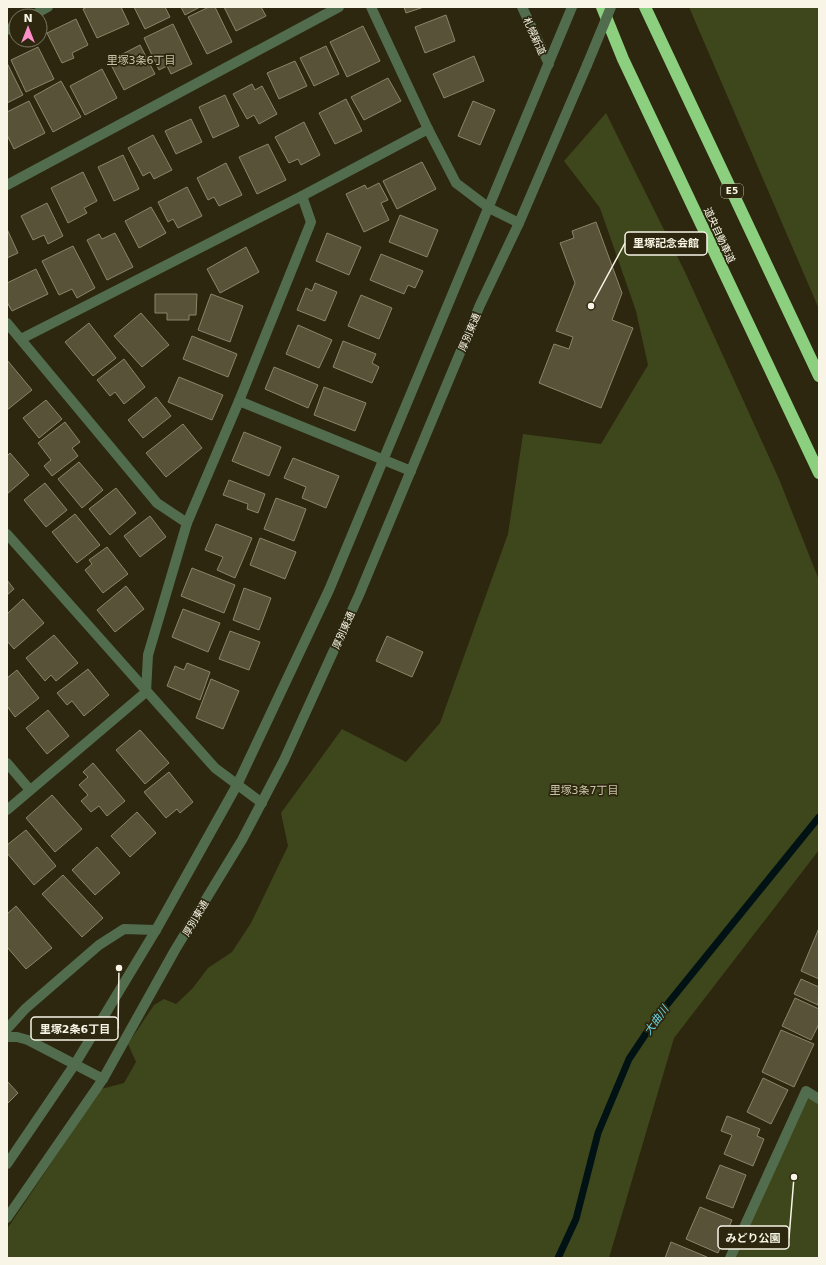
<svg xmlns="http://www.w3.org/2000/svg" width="826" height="1265" font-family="'DejaVu Sans','Noto Sans JP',sans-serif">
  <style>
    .green { fill: #3e471b }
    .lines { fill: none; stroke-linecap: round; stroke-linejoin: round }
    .stream { stroke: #011215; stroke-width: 7 }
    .building { fill: #575238; stroke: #8b856a }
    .minor { stroke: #526d4d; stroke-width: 10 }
    .tertiary { stroke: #526d4d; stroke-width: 10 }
    .motorway { stroke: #8bcf7f; stroke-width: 12 }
    .tertiary-bridge { stroke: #526d4d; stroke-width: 10 }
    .labels { text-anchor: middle; stroke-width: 3.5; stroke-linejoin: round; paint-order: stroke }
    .shield { fill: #2c270e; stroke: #bbb7a5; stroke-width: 1 }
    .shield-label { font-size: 9px; font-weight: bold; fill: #f8f5e6 }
    .street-label { font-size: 10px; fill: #f8f5e6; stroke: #2c270e }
    .neighbourhood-label { font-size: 11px; fill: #c9c3a6; stroke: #2c270e }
    .water-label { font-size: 11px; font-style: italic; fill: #6bd3e3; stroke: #2c270e }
    .leader { fill: none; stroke: #f8f5e6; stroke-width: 1.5 }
    .callout-dot { fill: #f8f5e6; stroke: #2c270e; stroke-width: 1.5 }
    .callout { fill: #2c270e; stroke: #f8f5e6; stroke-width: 1.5 }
    .callout-label { font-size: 11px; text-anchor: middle; font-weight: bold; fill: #f8f5e6 }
  </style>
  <rect width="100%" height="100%" fill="#2c270e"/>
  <g class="green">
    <polygon points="689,7 819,7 819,309"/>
    <polygon points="606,113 685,272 779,479 819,580 819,850 674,1038 609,1258 7,1258 7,1229 101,1089 124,1083 136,1062 128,1044 154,1005 164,999 176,1004 192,989 208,968 232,952 251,923 288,846 281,813 342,729 406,762 440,723 508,534 523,434 601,444 648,365 636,311 600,208 564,161"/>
    <polygon points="809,1089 819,1096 819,1258 730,1258"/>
  </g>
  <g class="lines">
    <polyline class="stream" points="558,1258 576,1219 598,1133 629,1059 657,1017 819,817"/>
  </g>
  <g class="building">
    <polygon points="87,7 121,7 129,24 97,38 83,9"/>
    <polygon points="134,7 165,7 170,17 145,29"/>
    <polygon points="181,7 200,7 185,15"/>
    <polygon points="209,7 215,7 232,42 207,54 188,17"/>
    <polygon points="224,7 261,7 266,16 236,31"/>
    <polygon points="404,7 424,7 406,13"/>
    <polygon points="446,15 455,41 425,53 415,27"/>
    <polygon points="76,19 88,45 72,53 74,58 62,63 47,33"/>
    <polygon points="173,24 192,64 171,74 167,66 159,70 144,38"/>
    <polygon points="363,26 380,61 347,77 330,42"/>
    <polygon points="140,45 155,74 124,90 109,61"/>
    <polygon points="326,46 339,74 314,86 300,58"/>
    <polygon points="38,47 54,79 26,92 11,60"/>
    <polygon points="474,56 484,81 444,98 433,74"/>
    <polygon points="295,61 307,86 279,99 267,73"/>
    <polygon points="7,63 23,95 7,103"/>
    <polygon points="102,69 117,98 85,115 70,86"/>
    <polygon points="388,78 401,101 364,120 351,97"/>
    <polygon points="61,81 81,117 53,132 34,96"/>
    <polygon points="252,84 255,90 262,86 277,114 259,124 254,115 247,119 233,94"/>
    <polygon points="225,95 239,126 213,138 199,107"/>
    <polygon points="346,99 362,131 335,144 319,113"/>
    <polygon points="29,101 45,133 14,149 7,135 7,112"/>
    <polygon points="473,101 495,110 480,145 458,136"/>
    <polygon points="191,119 202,142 176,154 165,131"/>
    <polygon points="304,122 320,155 301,165 298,159 289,163 275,137"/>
    <polygon points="153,135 172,170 154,179 150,172 143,176 128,148"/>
    <polygon points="268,144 286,180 257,194 239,157"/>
    <polygon points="123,155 139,189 114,201 98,167"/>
    <polygon points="422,162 436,189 397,209 383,181"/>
    <polygon points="226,163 242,195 219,206 214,197 208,200 197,178"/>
    <polygon points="83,172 97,201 84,208 87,213 68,223 51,188"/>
    <polygon points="379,183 388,200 381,203 389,220 364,232 346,194 365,185 367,189"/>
    <polygon points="187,187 202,216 178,228 173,219 168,222 158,202"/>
    <polygon points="47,203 63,236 48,244 44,235 33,240 21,216"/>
    <polygon points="151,207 166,233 139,248 125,221"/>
    <polygon points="400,215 438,230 427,257 389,242"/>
    <polygon points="596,222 622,293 612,320 633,328 601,408 539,383 554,344 569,349 573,337 556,331 575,283 560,243 574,238 572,231"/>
    <polygon points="7,229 18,253 7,258"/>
    <polygon points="115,233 133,267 107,280 87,240 99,234 102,239"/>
    <polygon points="327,233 361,247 349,275 316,261"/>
    <polygon points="73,246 95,288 77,298 72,289 59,295 42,261"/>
    <polygon points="246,247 259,272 220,293 207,269"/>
    <polygon points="381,254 423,271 415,288 408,285 404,294 370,280"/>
    <polygon points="36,269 48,294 12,311 7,302 7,283"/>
    <polygon points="315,283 337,292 325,321 297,310 306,288 312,291"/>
    <polygon points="155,294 197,294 196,315 189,315 189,320 167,320 167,313 155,313"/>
    <polygon points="211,294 243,306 230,342 198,330"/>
    <polygon points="361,295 392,308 379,339 348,326"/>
    <polygon points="141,313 169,345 142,367 114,336"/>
    <polygon points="89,323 116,358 93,376 65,342"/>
    <polygon points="298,325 332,340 319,368 286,354"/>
    <polygon points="192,336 237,354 228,377 183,359"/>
    <polygon points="343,341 376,354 372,363 379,367 372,383 333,367"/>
    <polygon points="124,359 145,387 124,404 115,392 110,396 97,380"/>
    <polygon points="7,360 32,390 7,410"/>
    <polygon points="274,367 318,385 308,408 265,389"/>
    <polygon points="179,377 223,395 212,420 168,402"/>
    <polygon points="324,387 366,403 355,431 314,415"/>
    <polygon points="156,397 171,416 143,438 128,420"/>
    <polygon points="46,400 62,419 39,438 23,418"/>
    <polygon points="65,422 80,442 72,448 78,456 52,476 44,466 51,460 38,443"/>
    <polygon points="183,424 202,448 166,477 146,453"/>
    <polygon points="244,432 281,447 269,476 232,461"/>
    <polygon points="10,453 29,475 7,494 7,456"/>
    <polygon points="293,458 339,476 326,508 302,498 306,487 284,478"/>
    <polygon points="79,462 103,490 82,508 58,479"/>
    <polygon points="229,480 265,494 258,513 247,509 248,504 223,495"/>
    <polygon points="45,483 67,510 46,527 24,500"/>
    <polygon points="116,488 136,513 110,535 89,509"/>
    <polygon points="276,498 306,509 294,541 264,529"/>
    <polygon points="75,514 100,545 77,563 52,532"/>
    <polygon points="150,516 166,537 140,557 124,536"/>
    <polygon points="216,524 252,538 235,578 217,570 223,557 205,550"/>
    <polygon points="260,538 296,552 285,579 250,565"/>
    <polygon points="107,547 128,574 103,593 85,570 92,564 89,560"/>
    <polygon points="192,568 235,585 224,613 181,596"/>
    <polygon points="7,580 14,589 7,595"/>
    <polygon points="126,586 144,609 115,632 97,610"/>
    <polygon points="244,588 271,598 259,630 233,620"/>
    <polygon points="23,599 44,623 14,649 7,641 7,614"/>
    <polygon points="183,609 220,623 208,652 172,637"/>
    <polygon points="230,631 260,642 249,670 219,659"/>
    <polygon points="54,635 78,663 56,681 51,675 45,681 26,658"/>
    <polygon points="387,636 423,652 412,677 376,661"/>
    <polygon points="187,663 210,672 200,700 167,686 175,666 184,670"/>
    <polygon points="88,669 109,695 84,716 72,701 67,705 57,693"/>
    <polygon points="17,670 39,698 15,717 7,706 7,678"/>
    <polygon points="211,679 239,691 223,729 196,718"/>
    <polygon points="48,710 69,736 47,754 26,728"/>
    <polygon points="140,730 169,763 145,784 116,750"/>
    <polygon points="93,763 125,801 107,816 99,806 91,812 81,801 88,795 79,785 88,777 83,772"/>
    <polygon points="169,772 193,802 180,813 177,809 166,818 144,792"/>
    <polygon points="52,795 82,829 55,852 26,818"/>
    <polygon points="137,812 156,833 130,857 111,836"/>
    <polygon points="26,830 56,866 34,885 7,853 7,845"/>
    <polygon points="97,847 120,873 95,895 72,870"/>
    <polygon points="63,875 103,918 82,937 42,894"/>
    <polygon points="16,906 52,948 26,969 7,947 7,914"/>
    <polygon points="819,928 819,979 801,971"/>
    <polygon points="801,979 819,987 818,1005 794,994"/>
    <polygon points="795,998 819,1009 819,1024 811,1040 782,1026"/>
    <polygon points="781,1030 814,1044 794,1087 762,1072"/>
    <polygon points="763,1078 788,1090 771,1124 747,1112"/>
    <polygon points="7,1081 18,1093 7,1104"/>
    <polygon points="727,1116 760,1129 757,1136 764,1139 753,1166 724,1154 732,1135 721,1131"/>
    <polygon points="720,1165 746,1175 733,1208 706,1198"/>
    <polygon points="700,1207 732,1220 718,1253 686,1239"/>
    <polygon points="671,1242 707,1257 707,1258 665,1258"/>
  </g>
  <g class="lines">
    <g class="minor">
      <polyline points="371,7 428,129 456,183 489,208 519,223"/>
      <polyline points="32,16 48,7"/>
      <polyline points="7,30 16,25"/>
      <polyline points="7,185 339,7"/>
      <polyline points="7,323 157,503 187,523"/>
      <polyline points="21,339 302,196 428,129"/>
      <polyline points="239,401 411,471"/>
      <polyline points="7,534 215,768 262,803"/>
      <polyline points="7,763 30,790"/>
      <polyline points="7,810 146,692 148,655 187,523 239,401 311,222 302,196"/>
      <polyline points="7,1029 25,1009 99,945 124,929 156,930"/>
      <polyline points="7,1037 17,1037 28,1040 103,1079"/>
      <polyline points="730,1258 806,1091 819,1099"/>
    </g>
    <g class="tertiary">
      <polyline points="522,7 549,64"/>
      <polyline points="7,1164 75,1064 156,930 237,785 329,590 572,7"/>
      <polyline points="7,1218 103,1079 175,950 242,840 284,760 359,595 480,305 519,223 587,65"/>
    </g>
    <g class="motorway">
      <polyline points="602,7 623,59 819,473"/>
      <polyline points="645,7 819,376"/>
    </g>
    <polyline class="tertiary-bridge" points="587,65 611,7"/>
  </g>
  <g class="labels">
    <rect class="shield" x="721" y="184" width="22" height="14" rx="3"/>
    <g class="shield-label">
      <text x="732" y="194">E5</text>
    </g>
    <g class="street-label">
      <text transform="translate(535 36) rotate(65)" y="4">札幌新道</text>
      <text transform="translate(720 235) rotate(65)" y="4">道央自動車道</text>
      <text transform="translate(469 332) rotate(-67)" y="4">厚別東通</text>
      <text transform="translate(343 630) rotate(-66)" y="4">厚別東通</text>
      <text transform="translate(195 918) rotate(-59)" y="4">厚別東通</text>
    </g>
    <g class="neighbourhood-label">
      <text x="141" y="64">里塚3条6丁目</text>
      <text x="584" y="794">里塚3条7丁目</text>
    </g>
    <g class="water-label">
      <text transform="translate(656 1020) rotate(-54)" y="4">大曲川</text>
    </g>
  </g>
  <path class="leader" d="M591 306L625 243M119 968L118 1029M794 1177L789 1238"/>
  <g class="callout-dot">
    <circle cx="591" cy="306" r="4"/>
    <circle cx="119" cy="968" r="4"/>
    <circle cx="794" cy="1177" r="4"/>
  </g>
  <g class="callout">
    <rect x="625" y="232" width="82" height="23" rx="4"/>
    <rect x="31" y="1017" width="87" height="23" rx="4"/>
    <rect x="718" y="1226" width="71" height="23" rx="4"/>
  </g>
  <g class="callout-label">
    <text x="666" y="247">里塚記念会館</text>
    <text x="75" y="1033">里塚2条6丁目</text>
    <text x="753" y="1242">みどり公園</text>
  </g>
  <rect width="826" height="1265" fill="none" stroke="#f8f5e6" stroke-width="16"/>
  <g transform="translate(28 28)"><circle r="19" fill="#2c270e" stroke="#7e7964"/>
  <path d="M0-3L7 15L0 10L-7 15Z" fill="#fb8fc6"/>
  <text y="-6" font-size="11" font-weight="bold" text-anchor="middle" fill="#f8f5e6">N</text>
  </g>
</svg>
